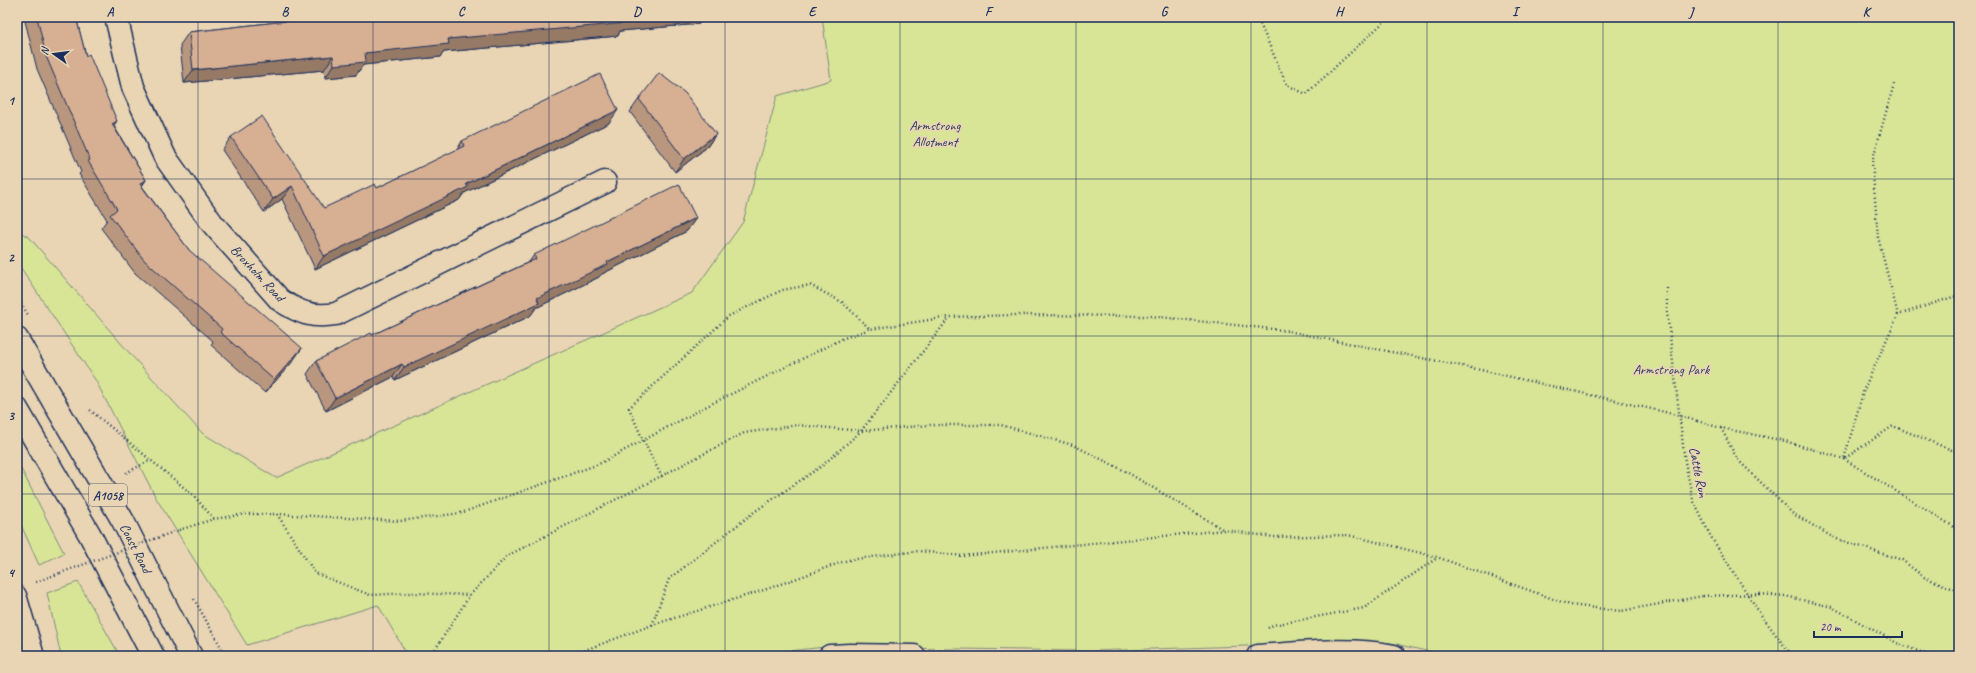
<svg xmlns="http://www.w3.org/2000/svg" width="1976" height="673" font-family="Caveat,sans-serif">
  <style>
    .green { fill: #d8e597; stroke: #7a8a7a }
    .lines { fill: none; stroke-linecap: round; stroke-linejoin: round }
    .pedestrian-casing { stroke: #1b2f5e; stroke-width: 21 }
    .minor-casing { stroke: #1b2f5e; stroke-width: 25 }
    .trunk-casing { stroke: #1b2f5e; stroke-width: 25 }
    .path { stroke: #1b2f5e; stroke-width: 2.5; stroke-dasharray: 1 3; stroke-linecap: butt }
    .pedestrian { stroke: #e9d5b3; stroke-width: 18 }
    .minor { stroke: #e9d5b3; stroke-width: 22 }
    .trunk { stroke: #e9d5b3; stroke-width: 22 }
    .path-bridge { stroke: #1b2f5e; stroke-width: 2.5; stroke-dasharray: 1 3; stroke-linecap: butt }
    .wall { fill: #b9967e; stroke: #1b2f5e }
    .shaded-wall { fill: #967a66; stroke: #1b2f5e }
    .building { fill: #d7af92; stroke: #1b2f5e }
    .grid { fill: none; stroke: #1b2f5e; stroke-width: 1; stroke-opacity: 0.55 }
    .labels { text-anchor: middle; stroke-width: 3.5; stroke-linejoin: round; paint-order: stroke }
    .shield { fill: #e9d5b3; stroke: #596178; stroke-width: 1 }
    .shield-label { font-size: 13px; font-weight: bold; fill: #1b2f5e }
    .park-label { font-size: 14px; fill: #2e4164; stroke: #e9d5b3 }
    .street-label { font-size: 14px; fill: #1b2f5e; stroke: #e9d5b3 }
    .neatline { fill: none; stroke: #1b2f5e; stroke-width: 1.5 }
    .grid-label { font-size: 13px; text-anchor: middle; font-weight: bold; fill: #1b2f5e }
  </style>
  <rect width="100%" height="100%" fill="#e9d5b3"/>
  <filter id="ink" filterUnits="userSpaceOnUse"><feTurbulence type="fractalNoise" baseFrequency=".025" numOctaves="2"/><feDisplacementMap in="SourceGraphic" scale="8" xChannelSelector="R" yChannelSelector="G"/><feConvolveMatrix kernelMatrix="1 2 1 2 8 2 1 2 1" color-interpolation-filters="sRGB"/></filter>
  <g filter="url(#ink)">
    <g class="green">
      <polygon points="822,17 1959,17 1959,656 1448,656 1391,643 1325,642 1245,646 1090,651 825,647 743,656 408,656 378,605 247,645 156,498 96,381 17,262 17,231 29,237 132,356 202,433 276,478 692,293 743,222 777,96 831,80"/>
      <polygon points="17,461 64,553 39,565 17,516"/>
      <polygon points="78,582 120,656 61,656 47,593"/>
    </g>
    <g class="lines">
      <g class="pedestrian-casing">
        <polyline id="pedestrian" points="17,595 35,656"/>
      </g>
      <g class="minor-casing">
        <g id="minor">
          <path d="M116,17L133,87L165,157L212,223L280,300C300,313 312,318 336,314L605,182"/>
          <polyline points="830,656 850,655 914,656"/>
          <path d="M1258,656C1303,653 1350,647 1394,656"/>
        </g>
      </g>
      <g class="trunk-casing">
        <g id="trunk">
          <polyline points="17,339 123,521 191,656"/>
          <polyline points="17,409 90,535 153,656"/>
        </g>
      </g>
      <g class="path">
        <polyline points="1257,17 1287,85 1306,94 1389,17"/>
        <polyline points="1894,84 1872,162 1878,237 1898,315"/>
        <polyline points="1667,288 1667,312 1685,462 1693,500 1711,537 1761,615 1792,656"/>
        <polyline points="1959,295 1898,315 1864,389 1844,459 1893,426 1959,453"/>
        <polyline points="17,296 28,315"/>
        <polyline points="90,410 193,495 214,519"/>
        <polyline points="1697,421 1721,428 1785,441 1844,459 1959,530"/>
        <polyline points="1721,428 1737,459 1792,513 1834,538 1902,560 1924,577 1959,591"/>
        <polyline points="126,473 151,460"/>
        <polyline points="662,477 643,440 629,408 729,316 782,290 810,285 842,302 870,329"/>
        <polyline points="277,514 315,573 370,595 411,593 469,595"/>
        <polyline points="179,530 214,519 245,514 277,514 400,521 461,513 599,464 709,405 844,338 870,329 949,317 1014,315 1150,316 1282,330 1472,368 1665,412"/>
        <polyline points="36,582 60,573"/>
        <polyline points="1760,594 1785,596 1832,607 1897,643 1931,656"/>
        <polyline points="194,599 226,656"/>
        <polyline points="652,625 669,579 754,512 823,465 861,431 949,318"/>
        <polyline points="1268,628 1273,625 1364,608 1437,558"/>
        <polyline points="431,656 470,595 507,556 744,433 798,425 861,431 930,425 1001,425 1073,445 1125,471 1224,530"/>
        <polyline points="569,656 652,625 761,591 848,560 919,551 963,556 1224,530 1274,537 1348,535 1437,557 1570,605 1621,611 1703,596"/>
      </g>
      <use href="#pedestrian" class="pedestrian"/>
      <use href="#minor" class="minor"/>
      <use href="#trunk" class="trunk"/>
      <g class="path-bridge">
        <polyline points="1665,412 1697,421"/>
        <polyline points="60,573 179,530"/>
        <polyline points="1703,596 1760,594"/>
      </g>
    </g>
    <g class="wall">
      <polygon points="24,17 76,17 86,56 114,126 146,180 142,186 189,250 293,361 265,393 211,345 213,341 135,273 101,228 107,220 79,174 81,172 37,69"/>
      <polygon points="322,17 732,17 701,21 699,24 620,31 618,36 444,52 440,57 363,65 356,75 325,78 324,70 184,83 180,45 189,32"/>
      <polygon points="639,99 716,134 707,147 675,172 630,112"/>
      <polygon points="609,123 464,193 459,200 315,269 282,199 264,212 222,150 231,137 324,208 377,188 457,150 462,141"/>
      <polygon points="696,218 687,231 602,274 599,277 536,308 530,316 395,380 393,377 326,411 307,374 316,361 529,262 534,255"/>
    </g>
    <g class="shaded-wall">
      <polygon points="644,17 732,17 701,21 699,24 620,31 618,36 444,52 440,57 363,65 356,75 325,78 334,65 365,53 448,39"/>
      <polygon points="333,56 324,70 184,83 193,70"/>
      <polygon points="618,110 609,123 464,193 459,200 315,269 324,256 466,184"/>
      <polygon points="117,121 108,134 112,124"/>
      <polygon points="716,134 707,147 675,172 684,159"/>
      <polygon points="146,180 137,193 140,184"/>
      <polygon points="292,186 282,199 264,212 273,199"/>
      <polygon points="696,218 687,231 602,274 599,277 536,308 530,316 395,380 404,367 607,262"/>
      <polygon points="302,348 293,361 265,393 274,380"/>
      <polygon points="402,364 393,377 326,411 335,398"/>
    </g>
    <g class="building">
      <polygon points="37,17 76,17 86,56 89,54 117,121 112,124 146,180 140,184 189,250 302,348 274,380 220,332 222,329 144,260 110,215 117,209 88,161 90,160 46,56"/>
      <polygon points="322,17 644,17 626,19 627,23 448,39 449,44 365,53 366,62 334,65 333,56 193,70 189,32"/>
      <polygon points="659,73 685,93 716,134 684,159 639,99"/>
      <polygon points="600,74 618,110 466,184 468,187 324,256 292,186 273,199 231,137 262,116 324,208 375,184 377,188 464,146 462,141"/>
      <polygon points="679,184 696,218 607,262 608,264 537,298 539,303 404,367 402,364 335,398 316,361 371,333 372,335 536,259 534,255"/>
    </g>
  </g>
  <path class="grid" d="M198,17V656M373,17V656M549,17V656M725,17V656M900,17V656M1076,17V656M1251,17V656M1427,17V656M1603,17V656M1778,17V656M17,179H1959M17,336H1959M17,494H1959"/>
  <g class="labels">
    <rect class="shield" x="89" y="484" width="38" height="22" rx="3"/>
    <g class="shield-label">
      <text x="108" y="500">A1058</text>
    </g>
    <g class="park-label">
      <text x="935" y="130">Armstrong<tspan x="935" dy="16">Allotment</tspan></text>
      <text x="1671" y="374">Armstrong Park</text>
    </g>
    <g class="street-label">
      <text transform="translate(258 273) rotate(47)" y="5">Broxholm Road</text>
      <text transform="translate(1699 472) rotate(79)" y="5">Cattle Run</text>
      <text transform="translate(136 548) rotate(63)" y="5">Coast Road</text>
    </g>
  </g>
  <rect width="1976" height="673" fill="none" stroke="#e9d5b3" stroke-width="44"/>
  <g transform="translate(54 54) rotate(284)" stroke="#e9d5b3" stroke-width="3" paint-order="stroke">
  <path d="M0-3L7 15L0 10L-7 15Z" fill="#1b2f5e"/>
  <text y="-6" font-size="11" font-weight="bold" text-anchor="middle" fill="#1b2f5e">N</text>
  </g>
  <path d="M1814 631v6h88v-6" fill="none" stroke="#1b2f5e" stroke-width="2"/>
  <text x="1820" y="631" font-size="12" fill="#1b2f5e" stroke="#e9d5b3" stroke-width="3" paint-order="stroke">20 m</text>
  <rect x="22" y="22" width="1932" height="629" class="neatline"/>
  <g class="grid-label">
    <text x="110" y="16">A</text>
    <text x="285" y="16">B</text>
    <text x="461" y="16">C</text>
    <text x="637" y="16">D</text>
    <text x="812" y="16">E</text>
    <text x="988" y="16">F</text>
    <text x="1164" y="16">G</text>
    <text x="1339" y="16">H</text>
    <text x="1515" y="16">I</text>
    <text x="1691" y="16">J</text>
    <text x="1866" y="16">K</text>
    <text x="11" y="105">1</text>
    <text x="11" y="262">2</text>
    <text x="11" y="420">3</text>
    <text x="11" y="577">4</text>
  </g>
</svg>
